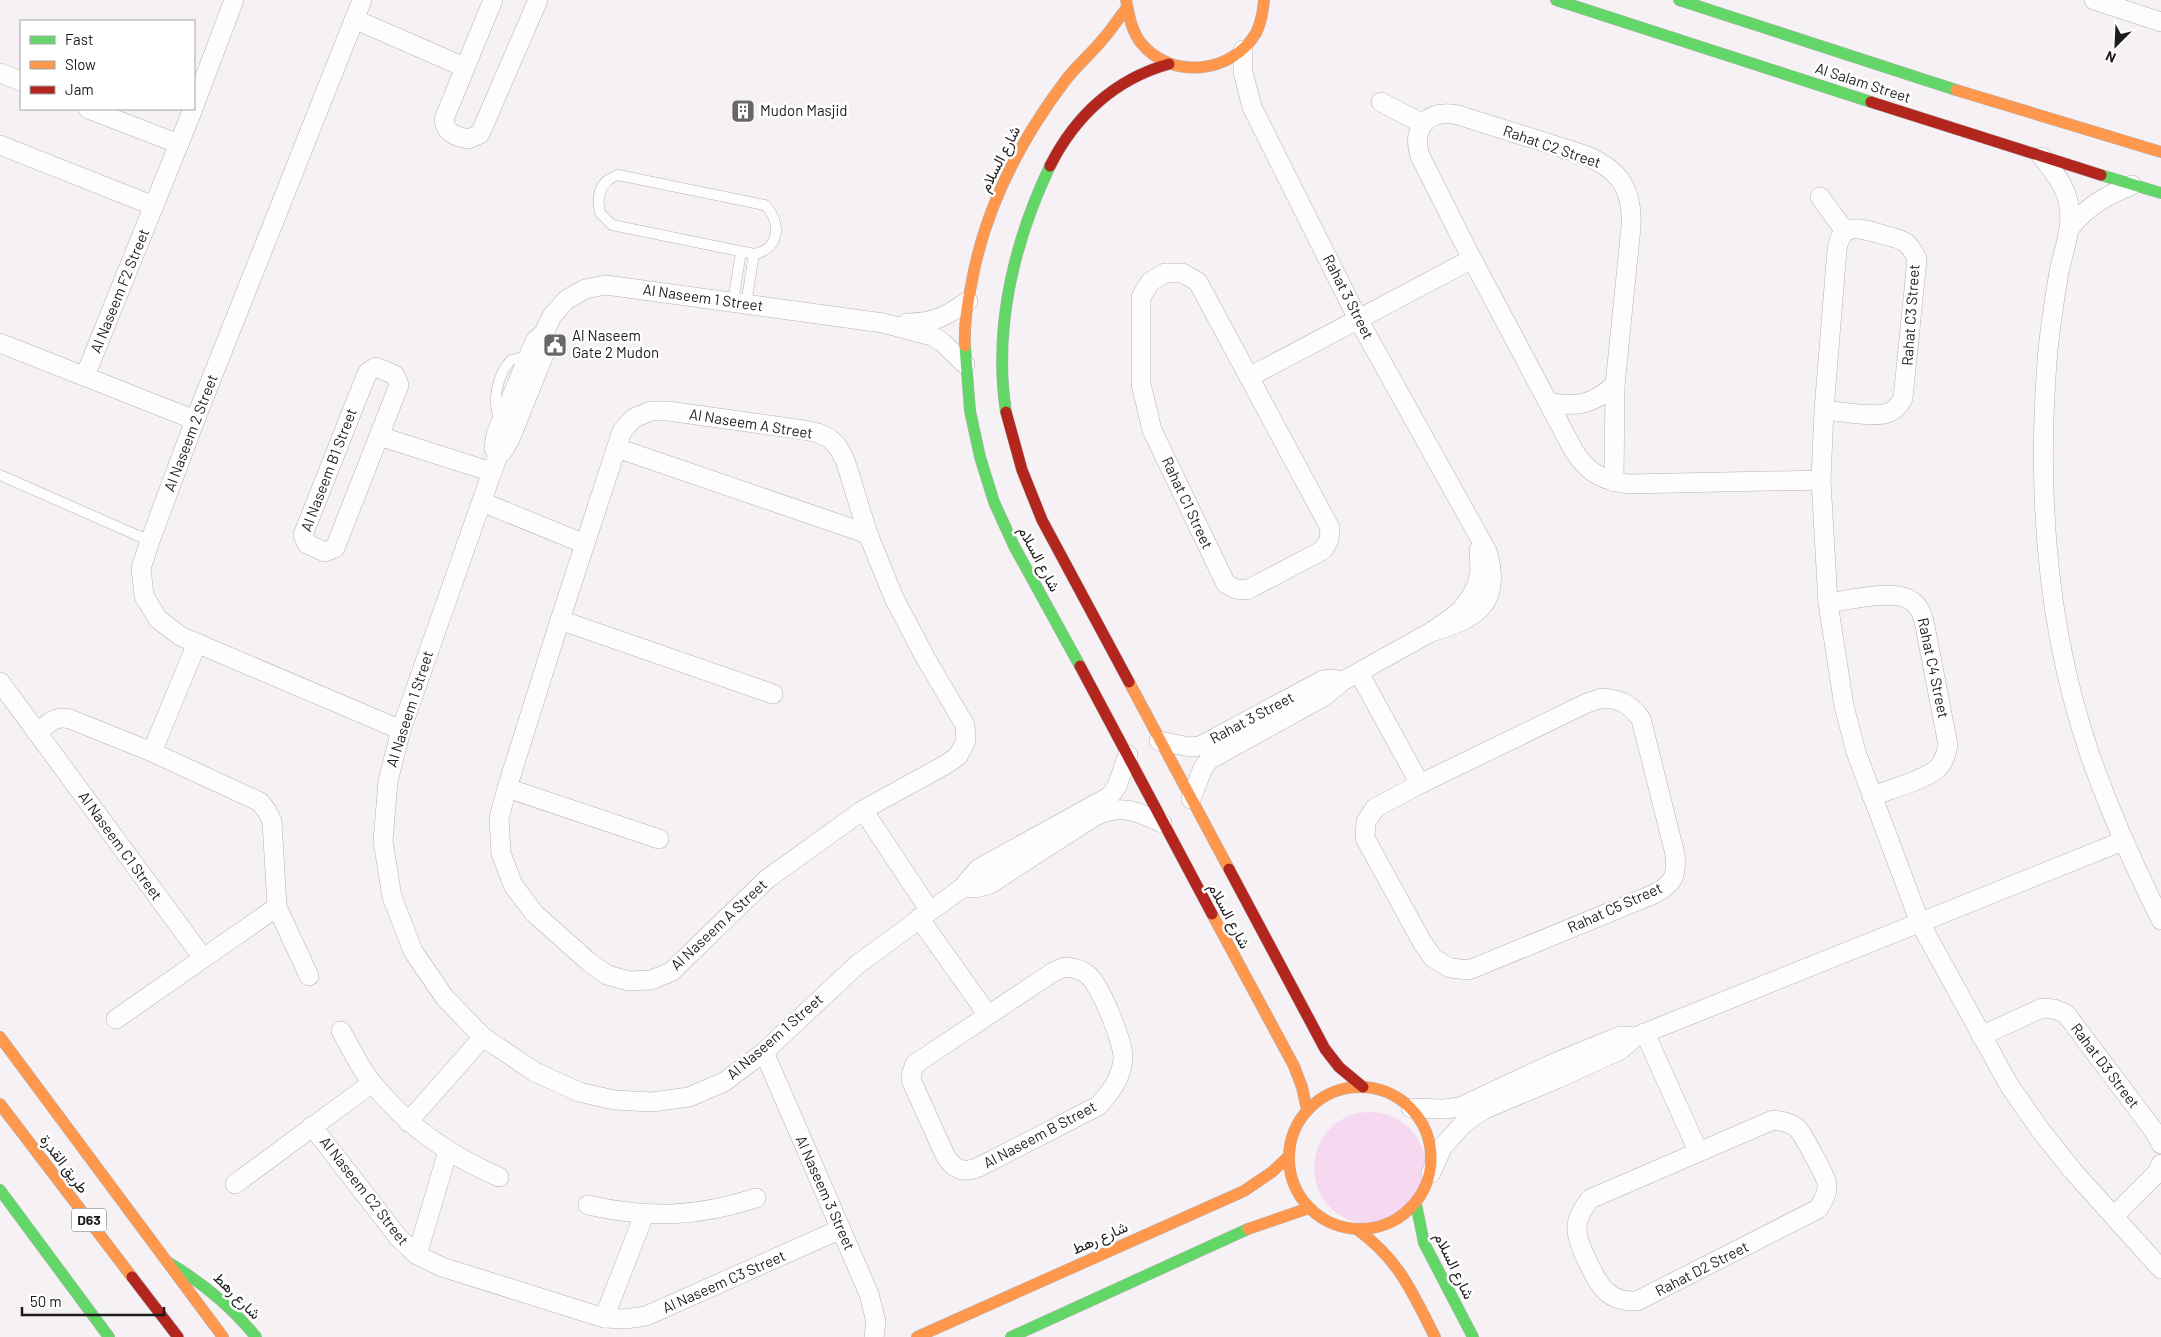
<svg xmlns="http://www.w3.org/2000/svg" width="2161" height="1337" font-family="Barlow,Vazirmatn,sans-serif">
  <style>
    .green { fill: #f7d8f1 }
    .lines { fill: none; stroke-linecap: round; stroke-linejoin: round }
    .lane-casing { stroke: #b5b1b4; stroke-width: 11 }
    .street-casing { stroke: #b5b1b4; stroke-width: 20 }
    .fast-casing { stroke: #b5b1b4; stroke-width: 12 }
    .slow-casing { stroke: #b5b1b4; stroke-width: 12 }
    .jam-casing { stroke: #b5b1b4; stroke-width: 12 }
    .lane { stroke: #fefdfd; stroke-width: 10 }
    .street { stroke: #fefdfd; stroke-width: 19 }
    .fast { stroke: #63d668; stroke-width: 11 }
    .slow { stroke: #ff974d; stroke-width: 11 }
    .jam { stroke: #b3261e; stroke-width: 11 }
    .labels { text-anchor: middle; stroke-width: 5; stroke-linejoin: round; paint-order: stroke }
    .shield { fill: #fff; stroke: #625f61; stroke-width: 1 }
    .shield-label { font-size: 14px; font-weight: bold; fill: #1e1b1d }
    .street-label { font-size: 15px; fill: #1e1b1d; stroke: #fff }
    .poi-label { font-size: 15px; fill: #1e1b1d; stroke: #fff; text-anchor: start }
  </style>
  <rect width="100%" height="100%" fill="#f5f1f4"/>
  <circle class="green" cx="1370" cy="1168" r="56"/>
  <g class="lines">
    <g class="lane-casing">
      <g id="lane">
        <path d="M618,175L765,205C782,223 780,249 754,254L612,225L600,213C596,195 600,181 618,175Z"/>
        <polyline points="733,302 741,252"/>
        <polyline points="746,304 754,254"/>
        <path d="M500,422C492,401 496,377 511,360L527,356"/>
        <polyline points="0,475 150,541"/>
      </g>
    </g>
    <g class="street-casing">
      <g id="street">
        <polyline points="362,0 195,420 150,541 141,568 144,596 158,619 180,636 401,730"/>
        <path d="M493,0L444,119C445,133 455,136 468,139L480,134L538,0"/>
        <polyline points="2094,0 2161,22"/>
        <polyline points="354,19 464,67"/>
        <path d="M1243,50V72L1252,107L1358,319L1487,551C1503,604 1476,619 1431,632"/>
        <polyline points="0,73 21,81"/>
        <polyline points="1381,102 1423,124"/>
        <polyline points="194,106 234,0"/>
        <polyline points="88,109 179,144"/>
        <polyline points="0,145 154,206"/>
        <path d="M2042,157C2053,171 2064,184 2068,201C2074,225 2064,248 2059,272C2054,302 2049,332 2047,362C2037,494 2047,630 2090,755C2110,812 2134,866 2161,920"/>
        <polyline points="1820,197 1845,231"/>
        <path d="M2070,228C2087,206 2106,196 2132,185"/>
        <polygon points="1165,273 1182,273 1198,282 1330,528 1329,540 1323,550 1247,590 1236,589 1226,584 1152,430 1141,384 1141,297 1150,282"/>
        <path d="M907,323C935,323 946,316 968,301"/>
        <polyline points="544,333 545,339 545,352 510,439 503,451 498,455 401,730 388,781 383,841 392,897 413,951 445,998 483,1037 535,1072 579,1092 614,1100 652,1102 689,1097 724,1082 764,1052 858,964 962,888 978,869 1110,796 1117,786 1128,755"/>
        <polyline points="0,343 195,420"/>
        <polygon points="376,367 395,375 399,385 335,548 325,552 307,544 303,535 366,376 368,372"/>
        <polyline points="85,376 193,109"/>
        <polyline points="1249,377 1472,259"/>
        <path d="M1549,402C1578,408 1592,404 1615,385"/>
        <path d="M1824,410C1840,411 1876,419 1890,412C1897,409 1900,404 1903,398L1917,259C1914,253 1912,248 1906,243C1900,238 1889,237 1881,234C1859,228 1841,221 1837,250L1824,410L1821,480L1828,603L1844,706L1856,752L1920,923L2009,1085L2041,1131L2073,1171L2161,1269"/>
        <polygon points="651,411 668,411 804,430 818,433 829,438 838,447 845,460 868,534 894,598 926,659 965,725 966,741 958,756 945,765 863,810 767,879 671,972 651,980 629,981 607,975 589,962 534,913 513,885 501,853 499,818 507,788 560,620 622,431 634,418"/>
        <polyline points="379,436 492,472"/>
        <polyline points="617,448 868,534"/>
        <polyline points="498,455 494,448 496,434 535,341 544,333 552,316 566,300 585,289 606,285 883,323 932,336 942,342 965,364"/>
        <path d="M1614,482L1615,385L1631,227C1633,189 1620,170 1585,155L1458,115C1428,109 1411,127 1420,156L1472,259L1574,451C1588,473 1603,481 1629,484L1821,480"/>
        <polyline points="482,502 585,544"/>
        <path d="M1828,603C1849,600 1897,588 1913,602C1921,608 1923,617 1925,626L1948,745C1946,754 1944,763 1937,769C1922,781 1891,789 1872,796"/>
        <polyline points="560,620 773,694"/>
        <polyline points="1359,673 1420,784"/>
        <polyline points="0,682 203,958"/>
        <path d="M1602,698C1620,699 1630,704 1641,719L1675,854C1677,875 1674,884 1654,894L1469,970L1450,968L1433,958L1422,942L1365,838L1366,822L1375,808L1420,784L1587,703Z"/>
        <path d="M37,733C48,724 55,715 70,719L152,752L260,802L267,811L272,821L277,907L309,976"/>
        <polyline points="1159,741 1190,747 1200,746 1323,680 1333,679 1343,681"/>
        <polyline points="152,752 197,643"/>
        <polyline points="507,788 659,839"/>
        <polyline points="1191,799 1203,768 1209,760 1323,697 1343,681 1431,632 1450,619 1461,610 1470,598 1477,585 1480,571 1479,550"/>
        <polyline points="863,810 930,911"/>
        <path d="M962,888H976L990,884L1095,816C1123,804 1136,811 1162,823"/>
        <polyline points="919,918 988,1015"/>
        <path d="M1065,967C1074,968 1080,969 1087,974C1100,984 1124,1043 1123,1059C1121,1079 1111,1092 1098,1106L979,1167C963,1174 953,1169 945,1155L911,1080L912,1072L915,1064L1053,972Z"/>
        <polyline points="116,1019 277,907"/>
        <path d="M341,1031C351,1048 360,1069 373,1084C407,1126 450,1156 499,1177"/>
        <polyline points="1645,1033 1698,1151"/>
        <polyline points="1981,1036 2042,1008 2054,1009 2066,1014 2154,1131 2161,1144"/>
        <polyline points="764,1052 869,1294 876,1322 874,1337"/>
        <polyline points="1411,1108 1444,1109 1460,1107 1554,1063 1613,1039 1621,1036 1634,1037"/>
        <path d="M1773,1120C1781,1121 1791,1122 1798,1129C1803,1135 1826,1176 1827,1184C1828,1194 1823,1201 1818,1209L1637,1301C1626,1301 1617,1300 1608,1293C1597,1285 1578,1245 1577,1231C1576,1218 1583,1209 1590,1199Z"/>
        <polyline points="408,1122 483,1037"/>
        <polyline points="312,1126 398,1237 417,1255 442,1267 604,1318 625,1319 646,1316 841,1229"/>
        <polyline points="1431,1173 1443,1146 1464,1123 1485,1109 1559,1078 1620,1050 1635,1037 2123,841"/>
        <polyline points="235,1184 372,1083"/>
        <path d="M588,1205C649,1219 697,1217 756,1198"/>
        <polyline points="2114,1216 2157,1173 2161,1164"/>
        <polyline points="417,1255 448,1151"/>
        <polyline points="604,1318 644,1215"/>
      </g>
    </g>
    <g class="fast-casing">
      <g id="fast">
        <polyline points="1556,0 1871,102"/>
        <polyline points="1679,0 1956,90"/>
        <polyline points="2101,175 2161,193"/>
        <polyline points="965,346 970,411 980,457 994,502 1014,546 1080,666"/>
        <path d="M1006,412C993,328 1014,242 1050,166"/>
        <polyline points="0,1190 109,1337"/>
        <polyline points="1416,1204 1424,1243 1473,1337"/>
        <path d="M169,1263C203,1283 231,1306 256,1337"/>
        <polyline points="1011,1337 1248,1229"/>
      </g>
    </g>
    <g class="slow-casing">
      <g id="slow">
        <path d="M1126,0C1129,15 1131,30 1141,43C1171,80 1232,74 1256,33C1261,23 1263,12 1264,0"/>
        <polyline points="1956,90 2161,152"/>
        <path d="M965,346C964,326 967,305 971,286C984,210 1019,142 1065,81C1076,66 1091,54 1103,39C1111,30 1118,19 1126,9"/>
        <polyline points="1129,682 1229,869"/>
        <polyline points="1212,914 1294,1066 1302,1087 1307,1110"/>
        <polyline points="0,1037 223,1337"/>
        <circle cx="1360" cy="1158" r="71"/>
        <polyline points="0,1104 132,1277"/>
        <polyline points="1248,1229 1309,1208"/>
        <path d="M1358,1230C1400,1261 1412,1292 1435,1337"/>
        <polyline points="917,1337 1244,1191 1272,1172 1289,1156"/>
      </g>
    </g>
    <g class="jam-casing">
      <g id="jam">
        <polyline points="1871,102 2101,175"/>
        <path d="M1050,166C1075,116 1115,79 1169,64"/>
        <polyline points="1006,412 1022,470 1042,520 1129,682"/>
        <polyline points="1080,666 1212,914"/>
        <polyline points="1229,869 1325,1049 1339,1067 1363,1087"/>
        <polyline points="132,1277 178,1337"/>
      </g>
    </g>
    <use href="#lane" class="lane"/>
    <use href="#street" class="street"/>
    <use href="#fast" class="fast"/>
    <use href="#slow" class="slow"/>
    <use href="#jam" class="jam"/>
  </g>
  <defs>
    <g id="building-square" transform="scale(1.25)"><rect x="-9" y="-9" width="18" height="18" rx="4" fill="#696668" stroke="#fff"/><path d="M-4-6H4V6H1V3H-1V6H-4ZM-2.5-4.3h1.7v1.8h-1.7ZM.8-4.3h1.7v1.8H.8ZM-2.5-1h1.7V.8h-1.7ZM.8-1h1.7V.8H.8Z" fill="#fff"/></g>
    <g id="civic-square" transform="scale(1.25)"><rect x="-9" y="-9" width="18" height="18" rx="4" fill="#696668" stroke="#fff"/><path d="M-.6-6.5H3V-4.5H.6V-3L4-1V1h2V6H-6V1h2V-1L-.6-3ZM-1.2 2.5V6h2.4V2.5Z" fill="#fff"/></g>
  </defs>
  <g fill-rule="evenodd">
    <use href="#building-square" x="743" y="111"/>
    <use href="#civic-square" x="555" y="345"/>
  </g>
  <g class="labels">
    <rect class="shield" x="71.5" y="1208.5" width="35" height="23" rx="4"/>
    <g class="shield-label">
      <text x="89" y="1225">D63</text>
    </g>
    <g class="street-label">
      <text transform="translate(1863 83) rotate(18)" y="5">Al Salam Street</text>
      <text transform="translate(1552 147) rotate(19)" y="5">Rahat C2 Street</text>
      <text transform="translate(1000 159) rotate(-63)" y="5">شارع السلام</text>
      <text transform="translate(120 291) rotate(-68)" y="5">Al Naseem F2 Street</text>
      <text transform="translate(1348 297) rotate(63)" y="5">Rahat 3 Street</text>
      <text transform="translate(703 298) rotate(8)" y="5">Al Naseem 1 Street</text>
      <text transform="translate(1911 315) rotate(-86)" y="5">Rahat C3 Street</text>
      <text transform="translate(751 424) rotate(9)" y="5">Al Naseem A Street</text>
      <text transform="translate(191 433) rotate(-69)" y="5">Al Naseem 2 Street</text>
      <text transform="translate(329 470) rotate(-69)" y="5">Al Naseem B1 Street</text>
      <text transform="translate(1187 503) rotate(65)" y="5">Rahat C1 Street</text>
      <text transform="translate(1039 559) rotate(62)" y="5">شارع السلام</text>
      <text transform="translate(1933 668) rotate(78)" y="5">Rahat C4 Street</text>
      <text transform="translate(410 709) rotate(-72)" y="5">Al Naseem 1 Street</text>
      <text transform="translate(1252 718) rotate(-28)" y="5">Rahat 3 Street</text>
      <text transform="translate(120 846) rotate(54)" y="5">Al Naseem C1 Street</text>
      <text transform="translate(1615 908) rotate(-24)" y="5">Rahat C5 Street</text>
      <text transform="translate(1229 916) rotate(62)" y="5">شارع السلام</text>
      <text transform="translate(719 925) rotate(-43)" y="5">Al Naseem A Street</text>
      <text transform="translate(775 1037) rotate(-41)" y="5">Al Naseem 1 Street</text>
      <text transform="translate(2105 1066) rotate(53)" y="5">Rahat D3 Street</text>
      <text transform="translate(1040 1135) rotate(-28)" y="5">Al Naseem B Street</text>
      <text transform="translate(64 1164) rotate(53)" y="5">طريق القدرة</text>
      <text transform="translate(364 1191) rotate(52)" y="5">Al Naseem C2 Street</text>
      <text transform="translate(825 1193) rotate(66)" y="5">Al Naseem 3 Street</text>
      <text transform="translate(1100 1238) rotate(-24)" y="5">شارع رهط</text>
      <text transform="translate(1454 1266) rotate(64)" y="5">شارع السلام</text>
      <text transform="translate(1702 1269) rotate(-27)" y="5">Rahat D2 Street</text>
      <text transform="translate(724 1282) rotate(-24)" y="5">Al Naseem C3 Street</text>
      <text transform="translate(237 1296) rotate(45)" y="5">شارع رهط</text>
    </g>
    <g class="poi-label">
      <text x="760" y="116">Mudon Masjid</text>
      <text x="572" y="341">Al Naseem<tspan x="572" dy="17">Gate 2 Mudon</tspan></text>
    </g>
  </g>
  <rect x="20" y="20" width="175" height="90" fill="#ffffff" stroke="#a5a4a5"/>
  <rect x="30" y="36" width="25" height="8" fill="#63d668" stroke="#a5a4a5"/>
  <text x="65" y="45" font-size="15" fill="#1e1b1d">Fast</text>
  <rect x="30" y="61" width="25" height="8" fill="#ff974d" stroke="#a5a4a5"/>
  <text x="65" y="70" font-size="15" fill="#1e1b1d">Slow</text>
  <rect x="30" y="86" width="25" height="8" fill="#b3261e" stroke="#a5a4a5"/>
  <text x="65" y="95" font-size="15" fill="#1e1b1d">Jam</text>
  <g transform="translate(2116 45) rotate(204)" stroke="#ffffff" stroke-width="4" paint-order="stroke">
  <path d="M0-4L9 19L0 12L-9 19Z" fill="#1e1b1d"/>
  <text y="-8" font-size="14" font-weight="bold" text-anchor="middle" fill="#1e1b1d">N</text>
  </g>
  <path d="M22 1307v8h142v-8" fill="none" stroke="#1e1b1d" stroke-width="2.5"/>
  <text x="30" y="1307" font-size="15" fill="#1e1b1d" stroke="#ffffff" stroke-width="4" paint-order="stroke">50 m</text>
</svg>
